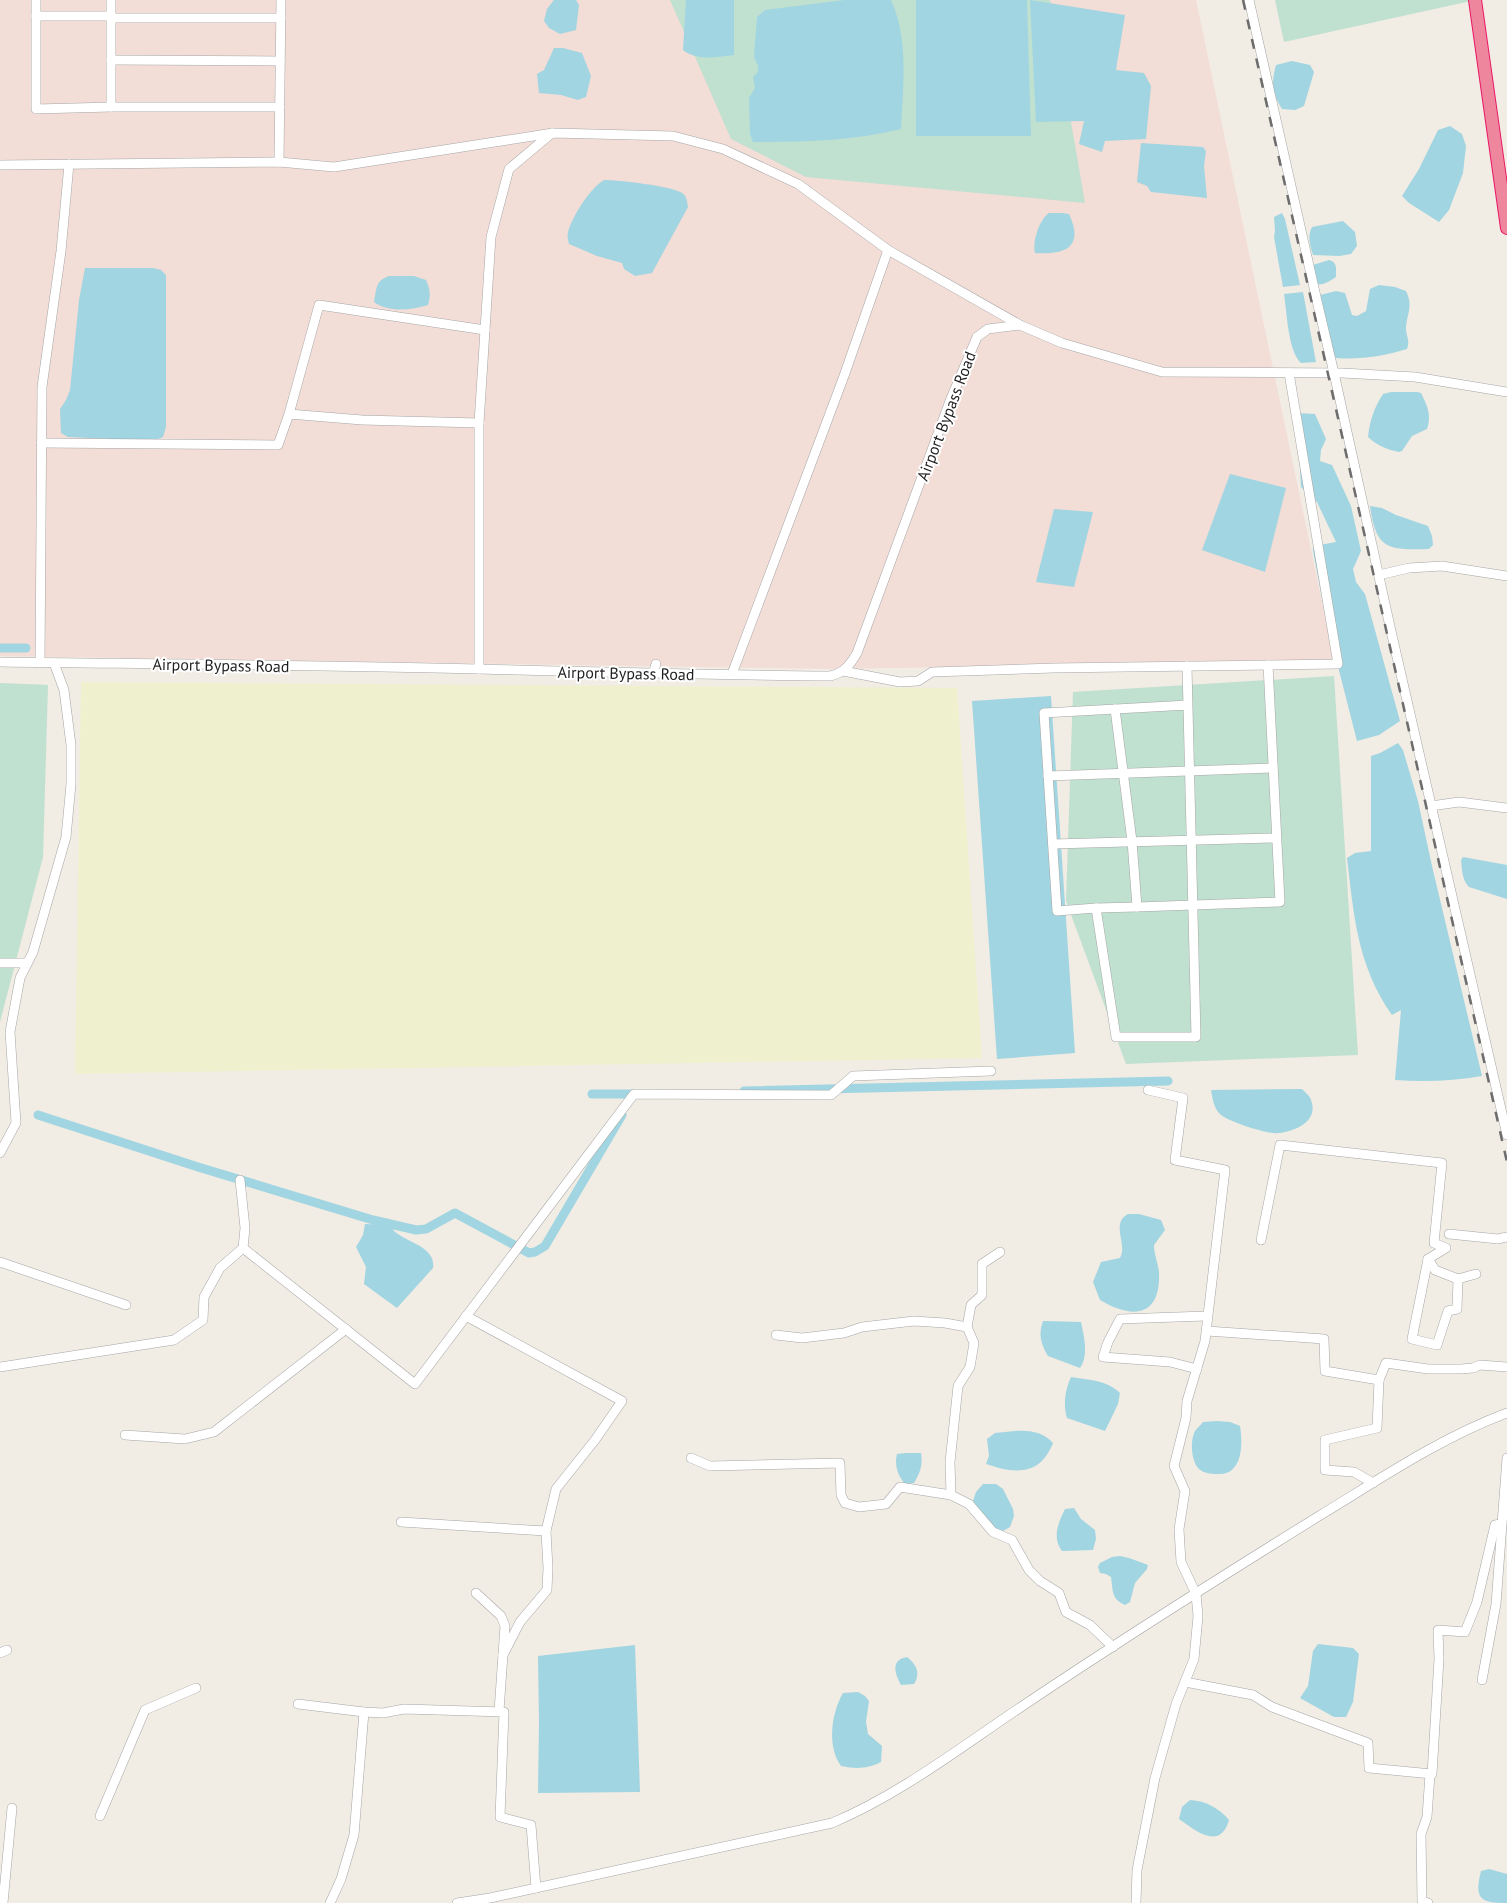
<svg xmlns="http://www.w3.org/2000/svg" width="1507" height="1903" font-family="'PT Sans',sans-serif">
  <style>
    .military { fill: #f3ddd7 }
    .farmland { fill: #eff1ce }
    .wetland { fill: #c0e0d0 }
    .water { fill: #a1d5e1 }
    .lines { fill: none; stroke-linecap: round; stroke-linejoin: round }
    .canal { stroke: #a1d5e1; stroke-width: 9 }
    .minor-casing { stroke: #a6a6a6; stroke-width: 10 }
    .highway-casing { stroke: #e91766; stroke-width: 14 }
    .minor { stroke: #fff; stroke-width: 9 }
    .highway { stroke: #ee869d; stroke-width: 12 }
    .rail { stroke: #6d6d6d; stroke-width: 2.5; stroke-dasharray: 10 10; stroke-linecap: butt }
    .labels { text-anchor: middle; stroke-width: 4; stroke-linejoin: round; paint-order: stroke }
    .street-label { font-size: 16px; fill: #1f1f1f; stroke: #fff }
  </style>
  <rect width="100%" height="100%" fill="#f1ece4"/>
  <polygon class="military" points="0,0 1196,0 1334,660 836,669 0,656"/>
  <polygon class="farmland" points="81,682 957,688 982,1058 75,1074"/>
  <g class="wetland">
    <polygon points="670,0 1050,0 1085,203 806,177 731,139"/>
    <polygon points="1275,0 1470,0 1471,1 1284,42"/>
    <polygon points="1334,676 1358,1055 1126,1064 1066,901 1073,692"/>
    <polygon points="0,683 48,685 43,857 0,1022"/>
  </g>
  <g class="water">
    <polygon points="554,0 576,0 579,5 576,30 560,34 549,28 544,21 547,9"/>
    <path d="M686,0H734V55C718,57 696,61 683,50Z"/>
    <path d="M845,0H891C909,39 903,87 901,129C853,141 803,142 753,142L750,134L749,98L755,88L753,77L758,72V66L754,57L757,17L765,10Z"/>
    <polygon points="916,0 1027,0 1031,136 916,136"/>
    <polygon points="1030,0 1125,15 1116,70 1144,73 1151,86 1146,139 1105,141 1102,152 1079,144 1084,121 1036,122"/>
    <polygon points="554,48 563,48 582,53 591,76 586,97 578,100 561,95 539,93 537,74 544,70"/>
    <path d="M1292,61L1310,65L1314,72L1304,106L1295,110L1282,109C1272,93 1271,83 1276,65Z"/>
    <polygon points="1450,126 1462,134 1466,146 1463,173 1449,210 1439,222 1409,203 1402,196 1419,169 1438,130"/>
    <polygon points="1141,143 1203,147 1206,151 1204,166 1207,198 1151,192 1147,186 1137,182"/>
    <path d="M604,180C617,180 673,186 682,193C687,196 687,201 688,207L652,273L635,276L624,269L622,263L597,256L569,244C568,240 567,236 568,232C572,217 590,188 604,180Z"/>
    <path d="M1049,213H1061L1069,214C1085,248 1064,255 1035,253C1032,242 1039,220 1049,213Z"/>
    <polygon points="1282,213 1285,219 1300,285 1283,287 1274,237 1275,231 1274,217"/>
    <path d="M1343,221L1355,232L1357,246L1351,254L1339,256L1313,255C1310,245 1307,236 1312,227Z"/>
    <path d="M1329,260C1338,262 1336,270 1336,277C1329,281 1323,287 1315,283L1313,265Z"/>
    <polygon points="85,268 153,268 161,270 166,275 166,427 163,437 153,441 68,437 61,433 60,409 66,400 70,390 79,300"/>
    <path d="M389,276H414L426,280C430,288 431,296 428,305C411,310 389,313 374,302C377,288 375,281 389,276Z"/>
    <path d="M1379,285L1395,287L1406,291C1414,307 1406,315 1406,330C1407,338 1410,341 1407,349C1384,356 1360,360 1336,358L1333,353L1322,309L1320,295L1336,291L1345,293L1352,315L1357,316L1366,311L1370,289Z"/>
    <path d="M1303,292L1316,362L1301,363C1288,351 1287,313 1284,294Z"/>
    <path d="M1391,392H1417L1421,393C1427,405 1432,415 1427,429L1412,436L1402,451L1399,452C1388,450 1376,445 1368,437C1370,420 1374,408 1383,394Z"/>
    <polygon points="1297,413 1315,414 1326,439 1321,450 1320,461 1332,465 1351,506 1361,551 1353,569 1356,582 1365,594 1400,721 1379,735 1357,741 1332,643 1332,631 1325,614 1313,551 1314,546 1336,542 1317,502 1301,487"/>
    <polygon points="1230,474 1286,488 1265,572 1202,550"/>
    <path d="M1370,506L1382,508L1396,515L1428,526L1432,536L1433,545L1429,549C1388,550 1376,550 1370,506Z"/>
    <polygon points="1054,509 1093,512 1074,587 1036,582"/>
    <polygon points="1051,696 1075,1053 997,1059 972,701"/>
    <path d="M1398,743L1403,750L1418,801L1432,866L1482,1076C1453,1081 1425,1082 1395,1080L1401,1010L1392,1015C1357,965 1354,916 1347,858L1355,853L1371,851V756L1380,753Z"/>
    <path d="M1463,857L1507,865V899L1469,887C1462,880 1462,870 1461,860Z"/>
    <path d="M1302,1089C1305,1092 1310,1096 1311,1100C1319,1121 1296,1131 1279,1133C1269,1135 1230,1122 1221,1115C1214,1109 1213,1100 1211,1091L1212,1090Z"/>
    <path d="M1128,1214H1139L1161,1220L1165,1230L1154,1245C1154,1254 1158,1263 1159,1272C1161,1318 1132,1319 1100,1300L1093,1282L1101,1262L1120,1258C1128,1244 1110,1224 1128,1214Z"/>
    <path d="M365,1224L389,1225C392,1228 394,1232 398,1234C410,1243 436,1248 433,1268L397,1308L364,1284L366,1267L356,1247L363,1235Z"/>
    <path d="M1043,1321L1081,1322C1084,1337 1089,1355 1080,1368L1048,1356C1041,1344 1038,1335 1043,1321Z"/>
    <path d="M1071,1377C1089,1380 1107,1380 1120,1393L1118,1404L1105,1431L1067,1418C1063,1404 1065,1390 1071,1377Z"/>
    <path d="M1217,1421L1230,1422L1240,1426C1243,1444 1243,1476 1217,1474C1211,1474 1203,1473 1199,1469C1191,1461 1190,1440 1195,1431C1197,1428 1201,1425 1203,1422Z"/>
    <path d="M1015,1431C1030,1430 1043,1432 1053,1443C1040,1476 1015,1474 986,1464L989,1456L987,1439L995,1433Z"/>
    <path d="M906,1453H921C923,1465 920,1473 914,1483L905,1484C898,1476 894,1465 897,1454Z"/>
    <polygon points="983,1484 996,1484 1003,1489 1013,1509 1014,1516 1010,1527 1003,1531 995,1528 972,1504 976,1492"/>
    <path d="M1074,1508L1081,1519L1095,1530L1096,1539L1093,1550L1062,1551C1052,1538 1058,1523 1065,1509Z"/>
    <path d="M1120,1556L1129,1558L1148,1565L1147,1569L1135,1583L1130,1602L1125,1605C1111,1599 1113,1590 1111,1577L1106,1574L1100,1573L1098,1567L1100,1563L1112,1557Z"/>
    <polygon points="1318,1644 1353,1648 1359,1654 1353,1702 1346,1717 1334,1717 1300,1698 1308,1686 1313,1651"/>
    <polygon points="635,1645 640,1792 538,1793 539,1722 538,1656"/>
    <path d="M907,1657C916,1664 921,1673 914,1684L901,1685C895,1674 890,1660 907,1657Z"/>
    <path d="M858,1692L865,1696L869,1701L866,1722L868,1734L882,1746L881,1762C867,1769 856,1769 841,1766C827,1746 831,1714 843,1693Z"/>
    <path d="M1190,1800C1206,1801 1219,1808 1229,1820C1220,1851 1196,1831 1179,1819L1182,1807Z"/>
    <path d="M1489,1869L1507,1874V1903C1480,1903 1474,1899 1481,1871Z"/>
  </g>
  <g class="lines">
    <g class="canal">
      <polyline points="0,648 26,648"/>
      <polyline points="744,1091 1168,1081"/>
      <polyline points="592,1094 639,1094"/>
      <polyline points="38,1115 198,1167 373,1220 416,1230 426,1229 455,1213 529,1253 535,1252 545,1246 622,1115"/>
    </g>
    <g class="minor-casing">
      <g id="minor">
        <polyline points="36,0 36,109 111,107 280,107"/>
        <polyline points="111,0 111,107"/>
        <polyline points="1249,0 1317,301 1334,373 1391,631 1507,1135"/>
        <polyline points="36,16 111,16"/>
        <polyline points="111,18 281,18"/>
        <polyline points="111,60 280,61"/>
        <polyline points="279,162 281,0"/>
        <polyline points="0,165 279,162 334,167 553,133 673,136 723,149 798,184 888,250 1020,325 1062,343 1162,372 1342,373 1415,377 1507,392"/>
        <polyline points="289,414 319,305 485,330"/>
        <polyline points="479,423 491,237 509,169 552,133"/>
        <polyline points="41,443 278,445 289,414 362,420 479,423 479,669"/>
        <polyline points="1379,575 1409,568 1442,566 1507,576"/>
        <path d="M0,662C160,664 320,665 479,669C596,672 713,675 830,676C844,673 850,665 857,653L950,401L977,337L988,329L1020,325"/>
        <polyline points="40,663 42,387 61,251 69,164"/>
        <polyline points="1187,666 1196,1037 1116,1037 1096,908 1057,911 1044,713 1188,705"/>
        <polyline points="843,671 900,682 918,681 932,672 1054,668 1338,664 1289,373"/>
        <polyline points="653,674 656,664"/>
        <polyline points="732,674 844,376 888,250"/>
        <polyline points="1115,709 1132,841 1137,907 1280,902 1268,665"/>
        <polyline points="1048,776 1273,768"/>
        <polyline points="1431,806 1459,802 1507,808"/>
        <polyline points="1053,844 1276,838"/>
        <polyline points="1096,908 1137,907"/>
        <polyline points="0,963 27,963"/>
        <polyline points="0,1153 16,1123 10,1032 20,978 33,952 66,837 71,784 71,745 64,690 54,663"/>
        <polyline points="1449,1234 1498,1239 1507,1237"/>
        <polyline points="1261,1240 1280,1145 1442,1163 1434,1243 1446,1248 1428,1259 1412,1339 1437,1345 1448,1311 1457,1309 1458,1279 1476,1274"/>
        <polyline points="243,1248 415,1384 634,1094 831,1095 853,1076 991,1071"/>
        <polyline points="1428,1259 1435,1270 1458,1279"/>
        <polyline points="0,1262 126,1305"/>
        <polyline points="466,1316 622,1401 595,1440 556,1489 546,1531 548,1568 547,1590 520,1622 503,1655"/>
        <polyline points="967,1327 971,1305 982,1295 982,1264 1000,1252"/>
        <polyline points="1207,1331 1324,1339 1325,1371 1379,1380 1386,1363 1428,1369 1461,1369 1473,1368 1480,1365 1507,1367"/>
        <polyline points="776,1335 802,1338 844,1333 862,1327 914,1321 945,1323 967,1327 974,1343 970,1367 958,1386 950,1462 951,1495 969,1504 993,1532 1012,1540 1029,1570 1040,1581 1059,1593 1066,1612 1090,1625 1113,1647"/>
        <polyline points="0,1367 174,1340 203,1320 204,1297 220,1268 243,1248 245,1228 240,1180"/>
        <polyline points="1197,1369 1170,1362 1103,1357 1108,1342 1120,1319 1206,1316"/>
        <polyline points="125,1435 185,1439 214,1432 346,1329"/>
        <polyline points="691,1458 710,1466 840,1463 841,1495 845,1503 859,1507 886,1504 900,1487 951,1495"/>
        <polyline points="1373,1483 1354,1472 1325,1470 1325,1440 1377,1428 1379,1380"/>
        <polyline points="401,1522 546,1531"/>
        <polyline points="476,1593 501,1616 505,1626 499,1711"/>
        <polyline points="0,1653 7,1650"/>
        <polyline points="1482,1680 1496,1604 1507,1458"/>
        <polyline points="1185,1682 1253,1695 1272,1707 1368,1743 1369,1768 1432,1774 1439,1659 1438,1630 1465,1632 1477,1602 1495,1525 1501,1524"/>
        <polyline points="298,1704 364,1712 383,1713 404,1709 504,1712 500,1817 531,1825 536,1888"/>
        <polyline points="100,1816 145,1710 196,1688"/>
        <polyline points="3,1903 12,1808"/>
        <polyline points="330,1903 341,1879 354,1835 364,1712"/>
        <path d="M457,1903L490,1898L832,1823C899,1795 961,1747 1021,1707C1119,1641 1219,1578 1319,1516C1380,1479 1440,1438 1507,1413"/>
        <polyline points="1136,1903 1137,1870 1155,1778 1176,1704 1194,1659 1198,1616 1196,1594 1181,1562 1179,1529 1185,1491 1174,1466 1186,1418 1187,1401 1205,1341 1225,1170 1175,1160 1183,1098 1148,1090"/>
        <polyline points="1428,1903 1422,1901 1421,1834 1427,1817 1430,1774"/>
      </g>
    </g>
    <g class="highway-casing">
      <polyline id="highway" points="1475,0 1507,228"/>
    </g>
    <use href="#minor" class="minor"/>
    <use href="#highway" class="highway"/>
    <polyline class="rail" points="1243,0 1507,1162"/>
  </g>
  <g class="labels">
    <g class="street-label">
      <text transform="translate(946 416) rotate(-69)" y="6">Airport Bypass Road</text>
      <text transform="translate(221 665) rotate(1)" y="6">Airport Bypass Road</text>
      <text transform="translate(626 673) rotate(1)" y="6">Airport Bypass Road</text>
    </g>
  </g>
</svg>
